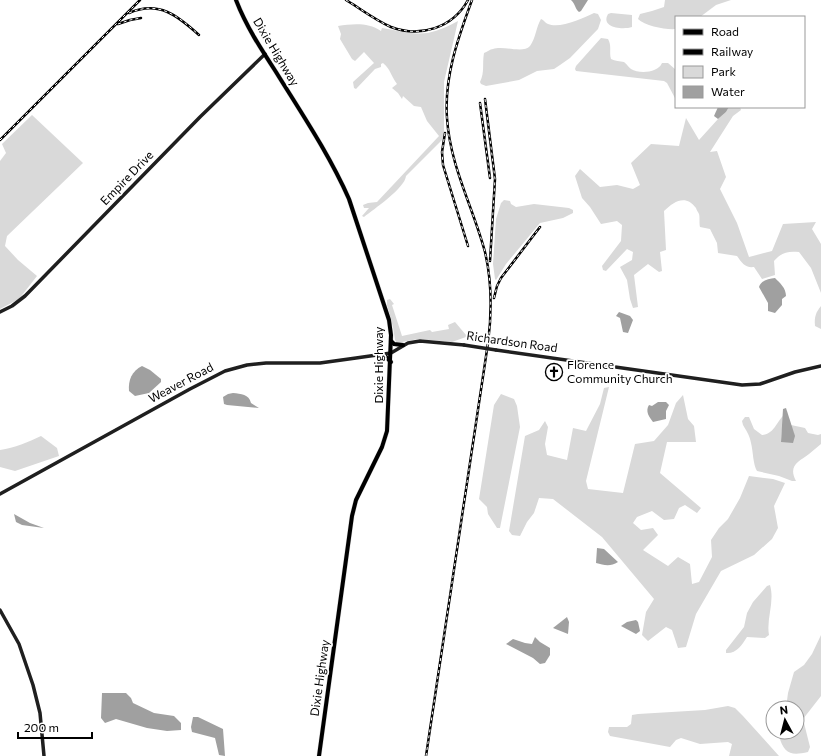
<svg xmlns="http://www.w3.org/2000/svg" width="821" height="756" font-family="Commissioner,sans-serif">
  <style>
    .green { fill: #d9d9d9 }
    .water { fill: #a0a0a0 }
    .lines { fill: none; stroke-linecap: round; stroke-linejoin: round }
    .primary-casing { stroke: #dbdbdb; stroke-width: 5 }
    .secondary { stroke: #1f1f1f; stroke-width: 3.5 }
    .primary { stroke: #000; stroke-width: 4 }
    .rail-casing { stroke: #000; stroke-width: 2.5 }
    .rail { stroke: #fff; stroke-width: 1; stroke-dasharray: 3; stroke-linecap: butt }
    .secondary-bridge { stroke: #1f1f1f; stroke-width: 3.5 }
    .labels { text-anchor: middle; stroke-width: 3.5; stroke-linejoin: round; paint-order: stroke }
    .street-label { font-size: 12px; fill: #000; stroke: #fff }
    .poi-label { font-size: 12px; fill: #000; stroke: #fff; text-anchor: start }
  </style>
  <rect width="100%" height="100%" fill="#fff"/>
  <g class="green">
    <path d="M665,0H731L716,5L700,17H676V29C666,30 645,26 638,19L640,14L652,11L664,7Z"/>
    <path d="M594,13L598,14L601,20L598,29L570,58L560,65L554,69L537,71L519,80L486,86L481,84L480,82C485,72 482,64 484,53C487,52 490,49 493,49C503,45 523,54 530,46C536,38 536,27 541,19C544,20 545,23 548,24C560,29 583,18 594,13Z"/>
    <path d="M611,13L632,15V27C623,30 600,28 608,14Z"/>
    <path d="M458,21L444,82V134L442,140L406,176C405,188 374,209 364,217L362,216L369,208H364L363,205L368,203L377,202L439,136L427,121L421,107L414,106L403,96L402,99L398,93L392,88L397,84C391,76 391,70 383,63L381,64V67L375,69L356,89L354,88L353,82L374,63L364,52L355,61L352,59L340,39L341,34L338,26C352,24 368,22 381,31L382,28C416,34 425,39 458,21Z"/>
    <path d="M601,38L608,39C612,46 609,52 611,59C615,61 620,61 624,62C627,64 628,67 631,69C639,74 658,73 662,63H668L676,70V100L667,83L664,81L576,71L575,69L576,66Z"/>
    <path d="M729,107H740L741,110L733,116L710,152L717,151L726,177L720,189L737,223L749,257L772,251L783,224L816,222L812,229L821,244V293L811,268L799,252C788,251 782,252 774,261L775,275L762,279L754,267C745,268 742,263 737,256L718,253L717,243L710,229L700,227C699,223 700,217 699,214C698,212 696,209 696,208C686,194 674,201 664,211L666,250L660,252L662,271L659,272L648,264L634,275L638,307L633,308L630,299L627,280L620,267L632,260L633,252L627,249L606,271L603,270L602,266L621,241L622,225L617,221L601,224L590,207L582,198L575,176L580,169L600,187L617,185L633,189L640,185L631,163L651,144L679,146L686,118L699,140L718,119L726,112Z"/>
    <polygon points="32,115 83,163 7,236 5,246 18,260 37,276 19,299 0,309 0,161 6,153 2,144"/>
    <polygon points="504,200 510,201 511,204 516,207 534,204 569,208 573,210 573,213 563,218 540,223 506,264 496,280 495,279 493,264 496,219 501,203"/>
    <polygon points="390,299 394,304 392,305 402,336 430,330 432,332 449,329 448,325 455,322 466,335 466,337 452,342 418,339 397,343 395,340 393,327 387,305 387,300"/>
    <path d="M821,306V329L815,326C814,317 816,312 821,306Z"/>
    <polygon points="609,387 586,481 588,489 623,493 635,444 654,441 668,425 676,403 683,395 688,419 694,426 696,442 667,442 660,473 701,508 697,513 685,505 679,508 674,519 664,520 652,511 637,517 633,523 641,530 653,528 658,535 643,550 668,566 678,557 690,564 692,584 699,582 712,557 711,540 719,528 728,519 740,498 749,476 773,479 785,483 774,506 778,528 772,539 754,555 721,571 696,614 686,647 678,648 672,630 666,627 648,641 642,635 646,612 654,599 602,537 553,499 539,498 534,513 527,522 520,536 512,535 509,531 525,436 539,430 545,421 548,427 545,444 547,455 567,460 573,428 586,431 600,404 604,388"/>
    <polygon points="501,394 514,399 517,406 520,427 500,528 497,528 488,514 487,507 479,499 494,405"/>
    <path d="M783,416L781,442L793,433L791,425L805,428L808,433L818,435L821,434V444C817,447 813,451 809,454C798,462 788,466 796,481H792L779,476L757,471C753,465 753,450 751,443C750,436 746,430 743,425L742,421L745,417H749L754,429L762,435C774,434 776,423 783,416Z"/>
    <path d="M41,436L57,448L59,456L15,471L0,467V450C15,448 28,442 41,436Z"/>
    <path d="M770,585C775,602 766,619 769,635L765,638L747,637C742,645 736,654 726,653V650L744,627L747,613L753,602L767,586Z"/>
    <path d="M821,635V696L803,719L810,747L808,752C791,756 784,754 779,736L782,732H797V708H786L788,693L794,672L804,665L812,654Z"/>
    <polygon points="728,706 735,708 743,716 779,756 729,756 732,744 728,742 700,744 681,738 676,740 670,747 610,736 608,732 609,727 627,727 631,724 632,715 638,714 705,710"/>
  </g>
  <g class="water">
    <path d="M571,0H588L581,11L579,12C575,9 576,5 571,0Z"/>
    <polygon points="718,107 729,107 726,112 718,119 714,116"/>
    <path d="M775,278C780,283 786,288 786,296L782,299V305L775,313L768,311V303L759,287C761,280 769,279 775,278Z"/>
    <polygon points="619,312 630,316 633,320 628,333 623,332 620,318 616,316"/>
    <path d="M142,366L150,370L161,379V382L149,393L135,396L129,391C128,380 132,371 142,366Z"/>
    <path d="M233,393C241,394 249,394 251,403L259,408L227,405L224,404L223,397L228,394Z"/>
    <path d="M658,402H666L669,405L666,411V419L653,422C649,417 645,411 649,405L652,406Z"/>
    <polygon points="786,408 795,436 793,443 781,442 783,409"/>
    <polygon points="14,514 30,523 44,528 22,525 16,522"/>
    <path d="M597,548L604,549L618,562C610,567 604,565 596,563Z"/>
    <polygon points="567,617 569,622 568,634 553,628"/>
    <polygon points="636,620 638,622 640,631 636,634 621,626 627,622"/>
    <polygon points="535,637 540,642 550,648 550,655 545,663 540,664 533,658 506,644 513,639 525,643 532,644"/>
    <polygon points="102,693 126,693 131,698 133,703 154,713 174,716 181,723 181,730 167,731 147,728 116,719 105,723 101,718"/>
    <polygon points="193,717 198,717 223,729 225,756 219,755 215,738 192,732 191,727"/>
  </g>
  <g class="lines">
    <g class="primary-casing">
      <g id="primary">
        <path d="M236,0C246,26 261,49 276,72C302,114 329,154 349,199L389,320L391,335L387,431L382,447L356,500L352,516L319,756"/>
        <polyline points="391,341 394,344 403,345"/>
        <polyline points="380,355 386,357 391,362"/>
      </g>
    </g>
    <g class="secondary">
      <polyline points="0,312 12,306 25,296 200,117 265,54"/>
      <polyline points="496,350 742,385 760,384 795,372 821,366"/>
      <polyline points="0,494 190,389 225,371 247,365 266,363 320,363 356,358 391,353 408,343 420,341 464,345"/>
      <polyline points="0,610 19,644 33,685 40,713 44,756"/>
    </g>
    <use href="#primary" class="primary"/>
    <g class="rail-casing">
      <g id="rail">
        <path d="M346,0C361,9 375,20 391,27C420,38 453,28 468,0"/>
        <path d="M129,13C159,0 178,16 199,35"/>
        <polyline points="118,24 130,20 141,18"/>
        <polyline points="485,99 495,179 490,261"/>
        <polyline points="480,103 490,178"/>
        <polyline points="445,133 442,152 443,165 468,246"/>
        <polyline points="0,140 140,0"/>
        <polyline points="494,298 497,286 501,278 540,227"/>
        <path d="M426,756L488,343C492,312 492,282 485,252C473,207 450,166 447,118C444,77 458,38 472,0"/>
      </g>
    </g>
    <use href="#rail" class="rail"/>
    <polyline class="secondary-bridge" points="464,345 496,350"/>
  </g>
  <defs>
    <g id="church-ring" transform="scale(0.9)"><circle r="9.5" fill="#fff" stroke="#000" stroke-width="1.5"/><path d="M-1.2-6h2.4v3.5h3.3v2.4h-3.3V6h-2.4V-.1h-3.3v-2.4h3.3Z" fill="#000"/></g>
  </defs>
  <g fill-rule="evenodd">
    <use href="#church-ring" x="554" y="372"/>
  </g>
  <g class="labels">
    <g class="street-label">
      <text transform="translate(276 52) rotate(59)" y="4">Dixie Highway</text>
      <text transform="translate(127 178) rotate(-46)" y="4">Empire Drive</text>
      <text transform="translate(512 342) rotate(8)" y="4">Richardson Road</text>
      <text transform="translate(379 365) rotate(-90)" y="4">Dixie Highway</text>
      <text transform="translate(181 383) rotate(-28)" y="4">Weaver Road</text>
      <text transform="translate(320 678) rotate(-82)" y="4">Dixie Highway</text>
    </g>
    <g class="poi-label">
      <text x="567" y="369">Florence<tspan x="567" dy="14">Community Church</tspan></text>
    </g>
  </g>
  <rect x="675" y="16" width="130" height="92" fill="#ffffff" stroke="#999999"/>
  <rect x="683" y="29" width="20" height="6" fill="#000000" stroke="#999999"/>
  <text x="711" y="36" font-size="12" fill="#000000">Road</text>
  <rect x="683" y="49" width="20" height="6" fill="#000000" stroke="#999999"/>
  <text x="711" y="56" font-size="12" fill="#000000">Railway</text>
  <rect x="683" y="66" width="20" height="12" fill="#d9d9d9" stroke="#999999"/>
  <text x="711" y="76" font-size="12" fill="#000000">Park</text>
  <rect x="683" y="86" width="20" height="12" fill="#a0a0a0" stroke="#999999"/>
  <text x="711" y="96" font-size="12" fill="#000000">Water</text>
  <g transform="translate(785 720) rotate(353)"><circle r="19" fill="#ffffff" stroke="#999999"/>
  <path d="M0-3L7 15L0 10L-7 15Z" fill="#000000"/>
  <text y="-6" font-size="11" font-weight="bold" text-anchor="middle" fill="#000000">N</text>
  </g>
  <path d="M18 732v6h74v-6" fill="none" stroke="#000000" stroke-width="2"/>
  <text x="24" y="732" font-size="12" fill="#000000" stroke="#ffffff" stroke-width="3" paint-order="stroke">200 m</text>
</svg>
